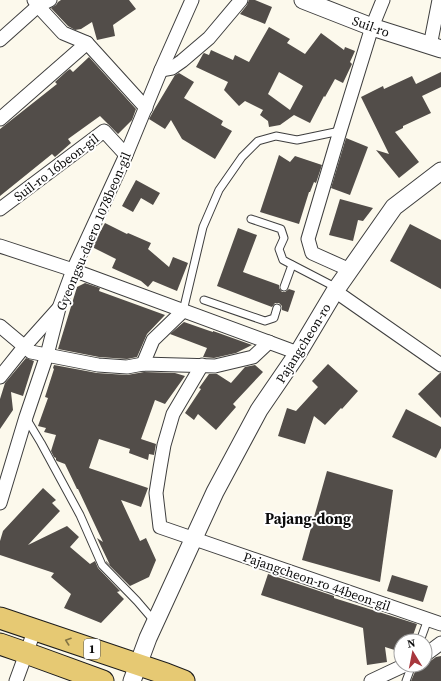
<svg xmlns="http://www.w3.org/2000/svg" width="441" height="681" font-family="'Source Serif 4',serif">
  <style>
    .building { fill: #524d49; fill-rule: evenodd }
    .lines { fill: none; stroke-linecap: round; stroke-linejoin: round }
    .service-casing { stroke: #3e3e3e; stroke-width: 9 }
    .minor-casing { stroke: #3e3e3e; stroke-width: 15 }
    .tertiary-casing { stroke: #3e3e3e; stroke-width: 19 }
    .primary-casing { stroke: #1c1c1c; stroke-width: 23 }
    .service { stroke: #fff; stroke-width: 7 }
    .minor { stroke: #fff; stroke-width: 13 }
    .tertiary { stroke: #fff; stroke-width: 17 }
    .primary { stroke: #e6c973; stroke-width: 21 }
    .oneway { stroke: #837444 }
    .labels { text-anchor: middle; stroke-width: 4; stroke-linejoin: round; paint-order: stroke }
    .shield { fill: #fff; stroke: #545454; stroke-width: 1 }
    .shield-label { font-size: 12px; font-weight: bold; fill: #0b0b0b }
    .street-label { font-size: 13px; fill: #0b0b0b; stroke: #fff }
    .quarter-label { font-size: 15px; font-weight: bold; fill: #0b0b0b; stroke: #fff }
  </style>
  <rect width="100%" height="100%" fill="#fcf9ec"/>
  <g class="building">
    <polygon points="61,0 129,0 136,9 113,25 115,36 97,40 92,22 81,29 75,30 68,26 51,8 56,5 58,2"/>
    <polygon points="249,0 255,0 272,7 265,24 240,14 247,5"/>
    <path d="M269,27L290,39L287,43L305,54L321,33L344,50L345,47L355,51L350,62L352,64L343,83L335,79L325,97L324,96L310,123L294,115L280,125L269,127L268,121L260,115L263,110L245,101L239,106L224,90L228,82L196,67L203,54L204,53L209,55L211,50L233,60L235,55L249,62ZM279,72L303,86L290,110L268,94Z"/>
    <polygon points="89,57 136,109 132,120 118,134 100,116 68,139 71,143 55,157 52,154 0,196 0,129 57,84 55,82 67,71 70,69 73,72"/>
    <polygon points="441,72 441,87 422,96 431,113 403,126 403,128 395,132 419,162 399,178 376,150 389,154 361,97 383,86 384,89 412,76 416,84"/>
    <polygon points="179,73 194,82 184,98 223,121 221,125 232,131 215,159 182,139 171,120 165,129 149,119 154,110 175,75"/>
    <polygon points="346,138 368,147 350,195 331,188"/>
    <polygon points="279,155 290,162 295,156 322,165 316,183 314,182 310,192 309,192 299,224 260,212"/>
    <polygon points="136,180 160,193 153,205 141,198 133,212 122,206"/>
    <polygon points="340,199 373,208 363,221 358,220 353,241 329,235"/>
    <polygon points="105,223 127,234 128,233 151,243 148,249 169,267 173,257 188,263 177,291 153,281 148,287 141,281 112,268 116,259 92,247"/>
    <polygon points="410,224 441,240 441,289 390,261"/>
    <polygon points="238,228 257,235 243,272 279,285 279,288 282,292 285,292 289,289 295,291 288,312 282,310 282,306 279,303 275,303 272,307 217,286"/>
    <polygon points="85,283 100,288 99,291 165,315 147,334 137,357 127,359 99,357 58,349 77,287"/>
    <polygon points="184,322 207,330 213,332 213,331 252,345 236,353 214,358 203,357 207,348 170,334"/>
    <polygon points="26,358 34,361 23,396 11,392 13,410 0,429 0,399 5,383"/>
    <polygon points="328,364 358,391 342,409 341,408 325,425 314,416 305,444 278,436 287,408 296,411 318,387 312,381"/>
    <polygon points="54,365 97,373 127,375 144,372 175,373 185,376 165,404 155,400 141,439 156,444 154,455 149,454 148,460 129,453 130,449 99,439 89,468 148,488 141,507 121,500 140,541 146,538 156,560 149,577 130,586 106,562 106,561 110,565 97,538 103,542 78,489 77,489 65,464 57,461 56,460 56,458 54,457 51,451 56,435 44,432 46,428 38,426 48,398 45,397 54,369 53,368"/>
    <polygon points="255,365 263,372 233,404 236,407 216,430 198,414 194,420 185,413 201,389 199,388 209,374 217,374 231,383 245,367"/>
    <polygon points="440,373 441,373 441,418 418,394"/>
    <polygon points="406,409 441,427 441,448 436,458 392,437"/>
    <polygon points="327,471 393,490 380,582 302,560"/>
    <polygon points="43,488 56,500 52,503 60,511 28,545 67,526 79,537 70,547 90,564 95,561 98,568 120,591 117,592 124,599 101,623 64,608 71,594 51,577 54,573 0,555 0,541 3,531"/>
    <polygon points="268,574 334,596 334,598 417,624 411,641 401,641 401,652 385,647 387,662 367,665 363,628 261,595"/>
    <polygon points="392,575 428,586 423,602 387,591"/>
    <polygon points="441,656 441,681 411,681 417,667 419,665 425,665 425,663 429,662 436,657"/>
  </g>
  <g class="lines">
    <g class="service-casing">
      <g id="service">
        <polyline points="251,219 281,229 284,238 279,249 283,260 337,288"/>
        <polyline points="284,287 292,265"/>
        <polyline points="204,300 265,321 274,318 277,308"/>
        <polyline points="183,311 203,227 219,190 242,157 258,141 276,136 297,140 340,131"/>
        <polyline points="26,418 41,443 80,515 102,565 137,601 155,622"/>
        <polyline points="420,641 428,619"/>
        <polyline points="406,681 412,665"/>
      </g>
    </g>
    <g class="minor-casing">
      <g id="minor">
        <polyline points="34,0 38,6 63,33 87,43 146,108"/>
        <polyline points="0,40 38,6 50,0"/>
        <polyline points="430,46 439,0"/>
        <polyline points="161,70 172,68 182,61 209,38 241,0"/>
        <polyline points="0,119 87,43"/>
        <polyline points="0,209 104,131 126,155"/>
        <polyline points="0,246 73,270 298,353"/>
        <polyline points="350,270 312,253 308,239 340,131 372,27 383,0"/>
        <polyline points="335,291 441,365"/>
        <polyline points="0,326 31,352 98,365 127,367 143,364 215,366 253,357 269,342"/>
        <polyline points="143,364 153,340 183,311"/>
        <polyline points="202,365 173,414 164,445 160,468 156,493 160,527 441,624"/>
        <polyline points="0,377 24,347 58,309"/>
        <polyline points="0,503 26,417 47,355 59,308 73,270 126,155 161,70 192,0"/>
        <polyline points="425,655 441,643"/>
        <polyline points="16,681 35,629"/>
        <polyline points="371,681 405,665"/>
      </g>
    </g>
    <g class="tertiary-casing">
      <g id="tertiary">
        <polyline points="303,0 372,27 441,49"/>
        <polyline points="132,681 148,638 215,492 259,410 298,353 335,291 394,207 441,171"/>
      </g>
    </g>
    <g class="primary-casing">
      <g id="primary">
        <polyline points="0,618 166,674 184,681"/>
        <polyline points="0,644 26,653 103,681"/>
      </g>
    </g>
    <use href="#service" class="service"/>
    <use href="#minor" class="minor"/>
    <use href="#tertiary" class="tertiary"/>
    <use href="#primary" class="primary"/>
  </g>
  <defs><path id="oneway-chevron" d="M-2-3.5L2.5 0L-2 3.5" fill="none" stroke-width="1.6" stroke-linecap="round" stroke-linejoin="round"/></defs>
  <use class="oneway" href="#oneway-chevron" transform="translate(68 641) rotate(-161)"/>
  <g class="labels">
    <rect class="shield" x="84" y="639" width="16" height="20" rx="3"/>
    <g class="shield-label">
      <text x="92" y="653">1</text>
    </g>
    <g class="street-label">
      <text transform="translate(371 26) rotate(20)" y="5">Suil-ro</text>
      <text transform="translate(56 167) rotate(-37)" y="5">Suil-ro 16beon-gil</text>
      <text transform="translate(93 231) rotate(-67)" y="5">Gyeongsu-daero 1078beon-gil</text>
      <text transform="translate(303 343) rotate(-58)" y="5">Pajangcheon-ro</text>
      <text transform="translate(317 581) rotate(19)" y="5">Pajangcheon-ro 44beon-gil</text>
    </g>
    <g class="quarter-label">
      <text x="308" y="524">Pajang-dong</text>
    </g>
  </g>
  <g transform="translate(413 653) rotate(350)"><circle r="19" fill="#ffffff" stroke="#9d9d9d"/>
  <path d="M0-3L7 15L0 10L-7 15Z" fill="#a8373d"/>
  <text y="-6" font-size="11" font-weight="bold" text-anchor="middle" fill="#0b0b0b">N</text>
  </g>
</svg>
